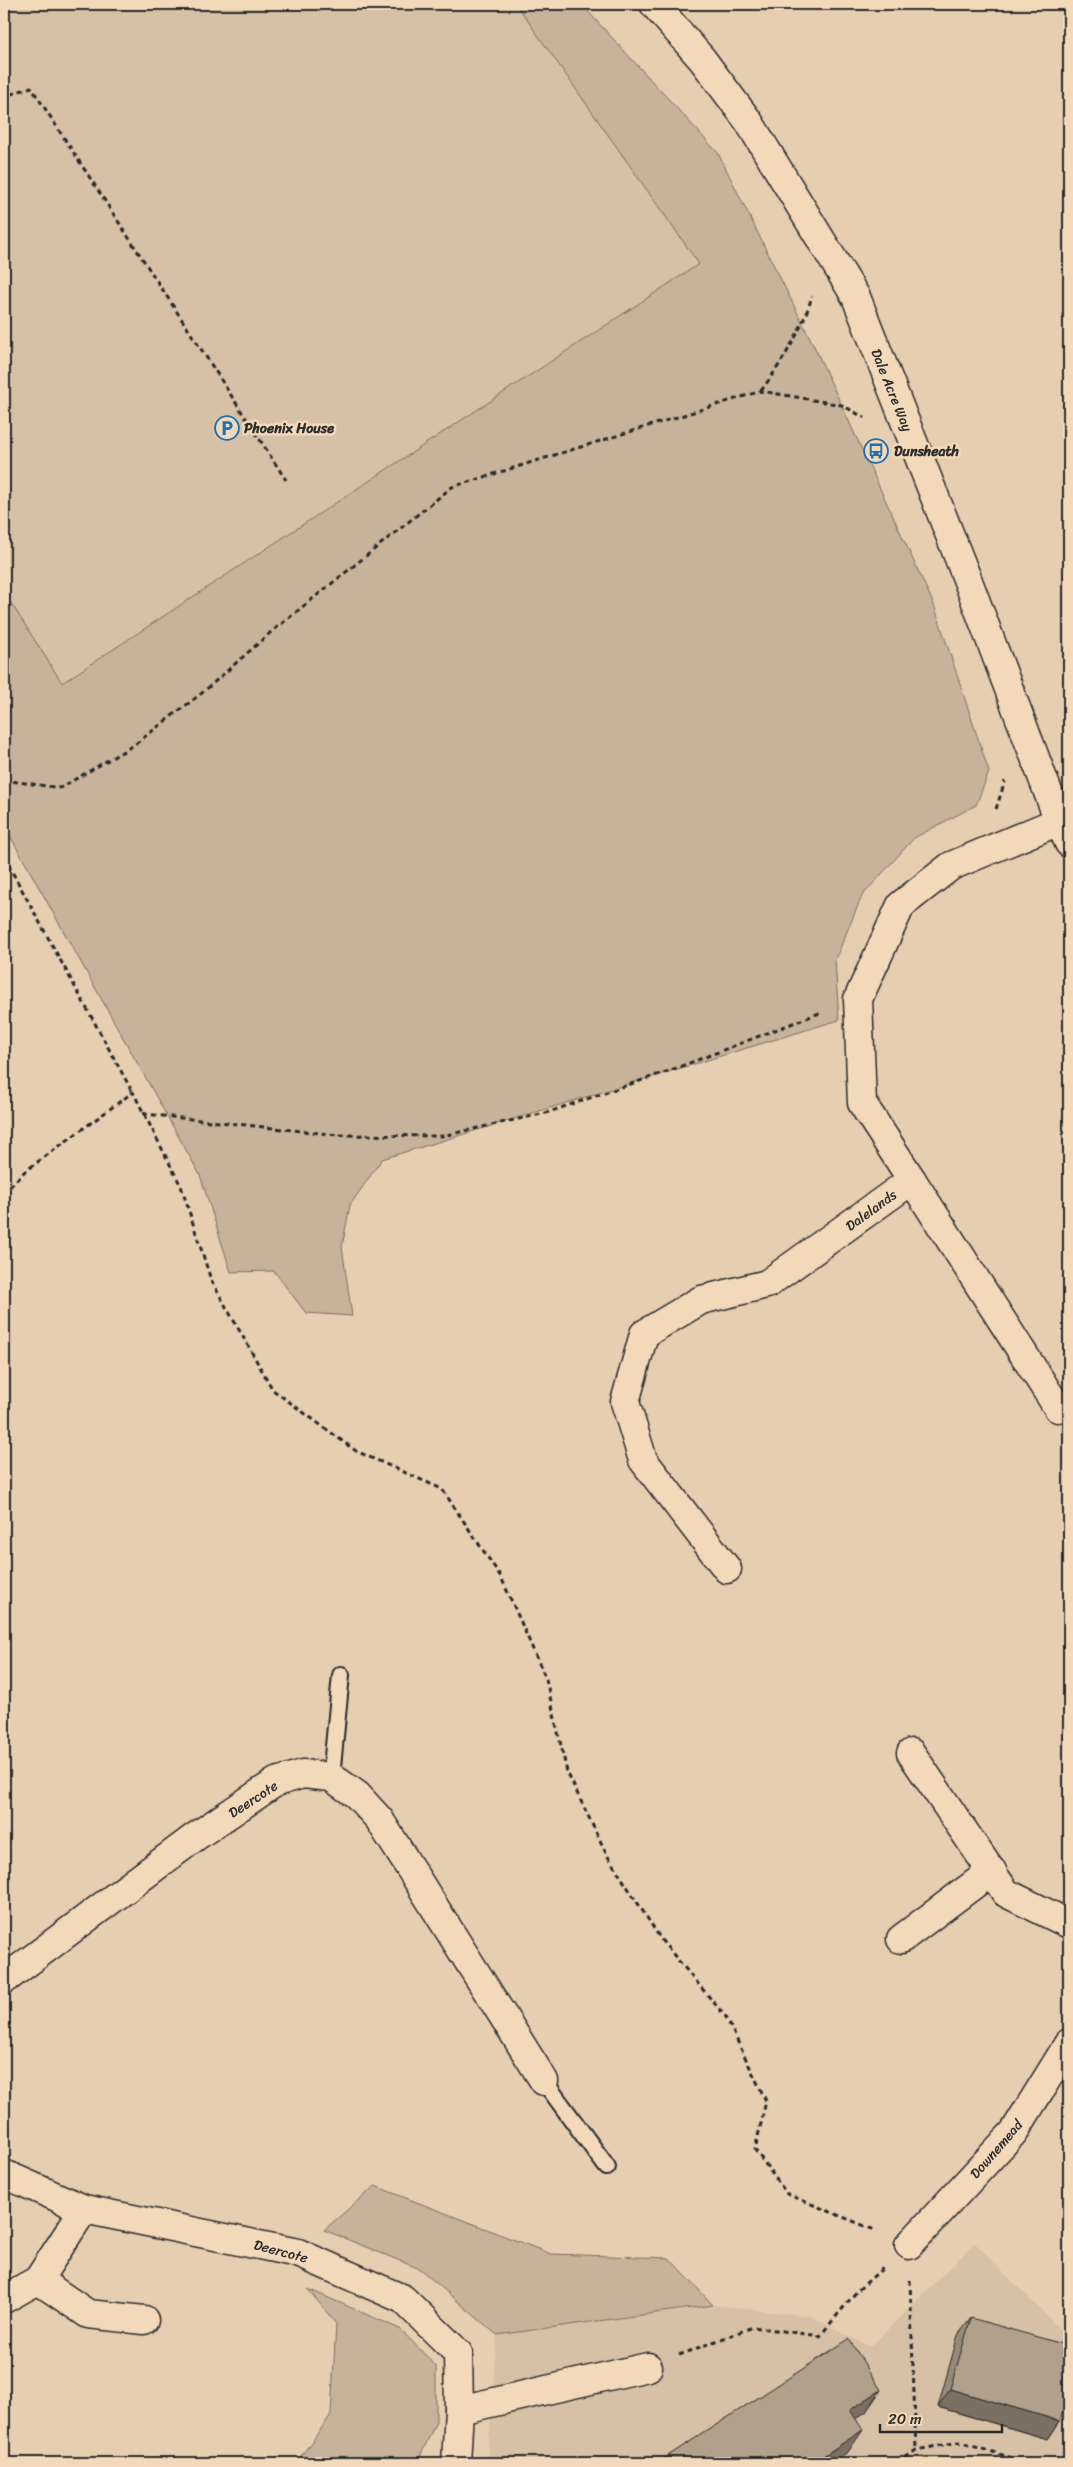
<svg xmlns="http://www.w3.org/2000/svg" width="1073" height="2467" font-family="Sriracha,sans-serif">
  <style>
    .built { fill: #d6c0a6 }
    .green { fill: #c7b39b; stroke: #796f63 }
    .lines { fill: none; stroke-linecap: round; stroke-linejoin: round }
    .lane-casing { stroke: #2b2b2b; stroke-width: 20 }
    .street-casing { stroke: #2b2b2b; stroke-width: 31 }
    .secondary-casing { stroke: #2b2b2b; stroke-width: 31 }
    .path { stroke: #2b2b2b; stroke-width: 3; stroke-dasharray: 5 4; stroke-linecap: butt }
    .lane { stroke: #f2d9ba; stroke-width: 16 }
    .street { stroke: #f2d9ba; stroke-width: 28 }
    .secondary { stroke: #f2d9ba; stroke-width: 28 }
    .wall { fill: #988a78; stroke: #2b2b2b }
    .shaded-wall { fill: #7c7062; stroke: #2b2b2b }
    .building { fill: #b1a08c; stroke: #2b2b2b }
    .labels { text-anchor: middle; stroke-width: 5; stroke-linejoin: round; paint-order: stroke }
    .street-label { font-size: 14px; fill: #2b2b2b; stroke: #f2d9ba }
    .poi-label { font-size: 14px; font-weight: bold; fill: #2b2b2b; stroke: #f2d9ba; text-anchor: start }
  </style>
  <rect width="100%" height="100%" fill="#e6ceb1"/>
  <filter id="ink" filterUnits="userSpaceOnUse"><feTurbulence type="fractalNoise" baseFrequency=".02" numOctaves="2"/><feDisplacementMap in="SourceGraphic" scale="10" xChannelSelector="R" yChannelSelector="G"/><feConvolveMatrix kernelMatrix="1 2 1 2 8 2 1 2 1" color-interpolation-filters="sRGB"/></filter>
  <g filter="url(#ink)">
    <g class="built">
      <polygon points="4,4 581,4 700,264 61,683 4,641"/>
      <polygon points="975,2243 1069,2339 1069,2463 487,2463 497,2335 713,2305 810,2316 870,2347"/>
    </g>
    <g class="green">
      <polygon points="516,4 581,4 718,153 814,346 934,605 989,772 976,805 914,838 862,896 835,960 839,1020 382,1159 350,1205 342,1247 352,1316 306,1313 274,1271 231,1272 200,1175 4,825 4,592 62,683 699,264"/>
      <polygon points="375,2186 551,2254 669,2258 713,2305 497,2335 420,2269 324,2230"/>
      <polygon points="308,2289 400,2329 436,2366 436,2422 417,2463 296,2463 331,2415 336,2324"/>
    </g>
    <g class="lines">
      <g class="lane-casing">
        <g id="lane">
          <polyline points="331,1777 341,1675"/>
          <polyline points="544,2081 607,2167"/>
        </g>
      </g>
      <g class="street-casing">
        <g id="street">
          <polyline points="912,1180 1058,1408"/>
          <polyline points="727,1569 643,1460 625,1402 644,1334 701,1300 767,1284 912,1180 862,1103 858,999 901,905 951,866 1059,821"/>
          <polyline points="911,1753 1006,1893 1069,1924"/>
          <polyline points="901,1939 992,1871"/>
          <polyline points="4,1980 195,1837 276,1782 303,1774 331,1777 357,1795 379,1819 544,2081"/>
          <polyline points="4,2174 84,2209 298,2253 403,2299 458,2353 459,2410 456,2463"/>
          <polyline points="909,2245 1014,2132 1069,2043"/>
          <polyline points="38,2280 88,2314 144,2320"/>
          <polyline points="4,2299 38,2280 84,2209"/>
          <polyline points="459,2410 648,2367"/>
        </g>
      </g>
      <g class="secondary-casing">
        <polyline id="secondary" points="654,4 702,59 749,122 856,297 968,581 1059,821 1069,843"/>
      </g>
      <g class="path">
        <polyline points="4,93 6,96 31,87 286,480"/>
        <path d="M761,391C782,362 802,331 812,296"/>
        <polyline points="4,780 60,788 134,745 202,693 270,633 452,487 761,391 842,405 865,418"/>
        <polyline points="996,809 1005,781"/>
        <polyline points="4,857 133,1093"/>
        <polyline points="144,1112 145,1114 338,1135 442,1136 546,1113 666,1072 822,1012"/>
        <polyline points="4,1193 24,1172 133,1092 181,1186 211,1280 273,1390 356,1451 442,1489 501,1577 546,1679 567,1772 607,1855 662,1941 726,2017 766,2101 755,2150 787,2194 877,2231"/>
        <polyline points="910,2280 916,2450"/>
        <polyline points="679,2355 753,2327 820,2336 857,2291 883,2268"/>
        <polyline points="898,2463 916,2450 959,2442 1029,2463"/>
        <polyline points="1065,2463 1069,2460"/>
      </g>
      <use href="#lane" class="lane"/>
      <use href="#street" class="street"/>
      <use href="#secondary" class="secondary"/>
    </g>
    <polygon class="wall" points="971,2318 1060,2421 1048,2439 938,2407 958,2335"/>
    <g class="shaded-wall">
      <polygon points="950,2389 1060,2421 1048,2439 938,2407"/>
      <polygon points="881,2390 866,2412 834,2432 850,2410"/>
      <polygon points="863,2430 848,2452 831,2463 813,2463"/>
    </g>
    <g class="building">
      <polygon points="971,2318 1069,2346 1069,2390 1060,2421 950,2389"/>
      <polygon points="849,2339 881,2390 850,2410 863,2430 814,2462 814,2463 657,2463"/>
    </g>
  </g>
  <defs>
    <g id="parking-ring" transform="scale(1.25)"><circle r="9.5" fill="#f2d9ba" stroke="#1f6fb2" stroke-width="1.5"/><path d="M-3.5-5.5H1a3.5 3.5 0 0 1 0 7H-1V5.5H-3.5ZM-1-3.4V-.6H.8a1.4 1.4 0 0 0 0-2.8Z" fill="#1f6fb2"/></g>
    <g id="bus-ring" transform="scale(1.25)"><circle r="9.5" fill="#f2d9ba" stroke="#1f6fb2" stroke-width="1.5"/><path d="M-5-6H5V4H4V6H2V4H-2V6H-4V4H-5ZM-3.5-4V0h7V-4ZM-3.5 1.2v1.5H-2V1.2ZM2 1.2v1.5H3.5V1.2Z" fill="#1f6fb2"/></g>
  </defs>
  <g fill-rule="evenodd">
    <use href="#parking-ring" x="227" y="428"/>
    <use href="#bus-ring" x="876" y="451"/>
  </g>
  <g class="labels">
    <g class="street-label">
      <text transform="translate(892 390) rotate(68)" y="5">Dale Acre Way</text>
      <text transform="translate(871 1210) rotate(-36)" y="5">Dalelands</text>
      <text transform="translate(253 1799) rotate(-33)" y="5">Deercote</text>
      <text transform="translate(996 2149) rotate(-49)" y="5">Downemead</text>
      <text transform="translate(281 2251) rotate(15)" y="5">Deercote</text>
    </g>
    <g class="poi-label">
      <text x="244" y="433">Phoenix House</text>
      <text x="894" y="456">Dunsheath</text>
    </g>
  </g>
  <rect width="1073" height="2467" fill="none" stroke="#f2d9ba" stroke-width="20"/>
  <rect x="10" y="10" width="1053" height="2447" fill="none" stroke="#2b2b2b" stroke-width="2" filter="url(#ink)"/>
  <path d="M880 2424v8h122v-8" fill="none" stroke="#2b2b2b" stroke-width="2.5"/>
  <text x="888" y="2424" font-size="15" fill="#2b2b2b" stroke="#f2d9ba" stroke-width="4" paint-order="stroke">20 m</text>
</svg>
